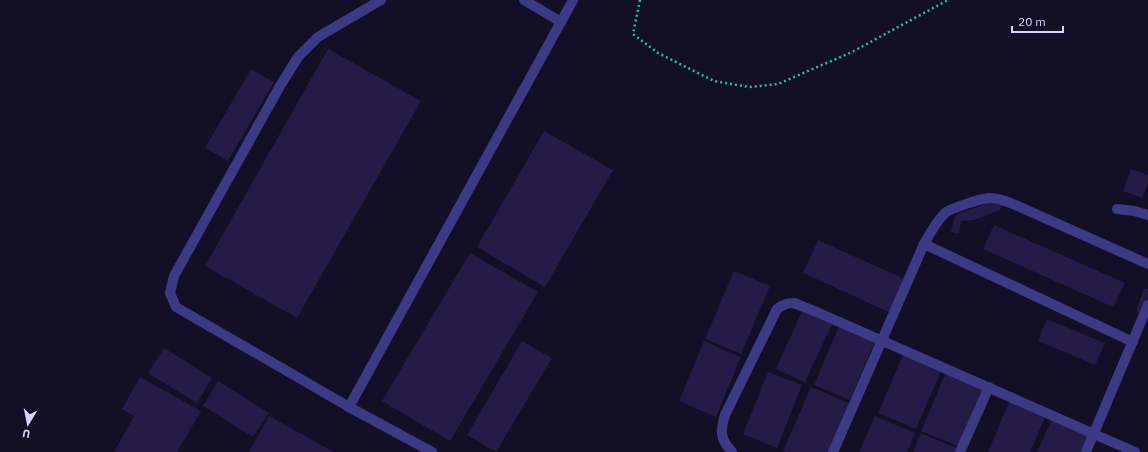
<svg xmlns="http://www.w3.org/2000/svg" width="1148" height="452" font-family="'IBM Plex Sans',sans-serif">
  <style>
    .building { fill: #241b47 }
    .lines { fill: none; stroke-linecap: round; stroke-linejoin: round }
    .path { stroke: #2fb8b0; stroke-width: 2.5; stroke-dasharray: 2 3; stroke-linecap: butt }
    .minor { stroke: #3d3a85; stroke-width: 10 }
  </style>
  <rect width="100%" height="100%" fill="#130f26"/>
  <g class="building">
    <polygon points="328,49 421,101 297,318 205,266"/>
    <polygon points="251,69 274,82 228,161 205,148"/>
    <polygon points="544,131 613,170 545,287 477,247"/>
    <polygon points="1131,169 1148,175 1148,183 1142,198 1123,191"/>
    <polygon points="989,203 1000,204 1001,206 1000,210 974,220 961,221 959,234 951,232 954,219 957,214"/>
    <polygon points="994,225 1125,283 1113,307 983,249"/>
    <polygon points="818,240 907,280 891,313 803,273"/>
    <polygon points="470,253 538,292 450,441 382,401"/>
    <polygon points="734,271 770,286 741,354 705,339"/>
    <polygon points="1144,288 1148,289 1148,298 1142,314 1136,311"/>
    <polygon points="803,309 833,322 805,382 776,369"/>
    <polygon points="1047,319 1105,343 1095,365 1038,341"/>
    <polygon points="839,326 875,341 850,400 814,385"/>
    <polygon points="522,341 552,358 496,452 467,435"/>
    <polygon points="704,341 741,357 716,417 679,401"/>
    <polygon points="164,348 212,378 197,403 148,373"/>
    <polygon points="904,353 942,369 916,429 878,413"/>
    <polygon points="947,370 986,386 960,447 921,431"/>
    <polygon points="768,372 802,385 777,448 743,434"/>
    <polygon points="140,377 201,411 177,452 114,452 134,416 122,409"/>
    <polygon points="218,381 269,413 253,437 203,406"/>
    <polygon points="811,387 849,403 828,452 786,452 783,451"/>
    <polygon points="1010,400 1046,415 1030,452 988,452"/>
    <polygon points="269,416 334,452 249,452"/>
    <polygon points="875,416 915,433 907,452 859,452"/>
    <polygon points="1052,419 1091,436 1084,452 1037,452"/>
    <polygon points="921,433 958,449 957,452 913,452"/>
  </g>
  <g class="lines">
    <polyline class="path" points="640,0 633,34 658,53 714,81 749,87 778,84 852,52 948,0"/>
    <g class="minor">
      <polyline points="381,0 318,37 298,57 280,86 174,276 170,293 176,307 349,407 432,452"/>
      <polyline points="524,0 561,22"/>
      <polyline points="1117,209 1134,211 1148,215"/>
      <polyline points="924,244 1133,342"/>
      <polyline points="349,407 573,0"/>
      <path d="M732,452C720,439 720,431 725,415L777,309C782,305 787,303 794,303L819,313L1135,452"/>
      <path d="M833,452L924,244C930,233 936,222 945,213C951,208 980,199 989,198C997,198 1006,201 1013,204L1148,264"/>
      <polyline points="960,452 989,387"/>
      <polyline points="1086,452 1148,305"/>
    </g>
  </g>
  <g transform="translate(28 424) rotate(190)" stroke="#130f26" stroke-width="3" paint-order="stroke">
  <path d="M0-3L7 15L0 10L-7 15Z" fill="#d9d4ff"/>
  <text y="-6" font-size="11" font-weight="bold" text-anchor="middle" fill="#d9d4ff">U</text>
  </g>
  <path d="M1012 26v6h51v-6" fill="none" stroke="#d9d4ff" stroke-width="2"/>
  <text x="1018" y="26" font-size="12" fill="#d9d4ff" stroke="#130f26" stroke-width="3" paint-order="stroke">20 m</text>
</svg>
